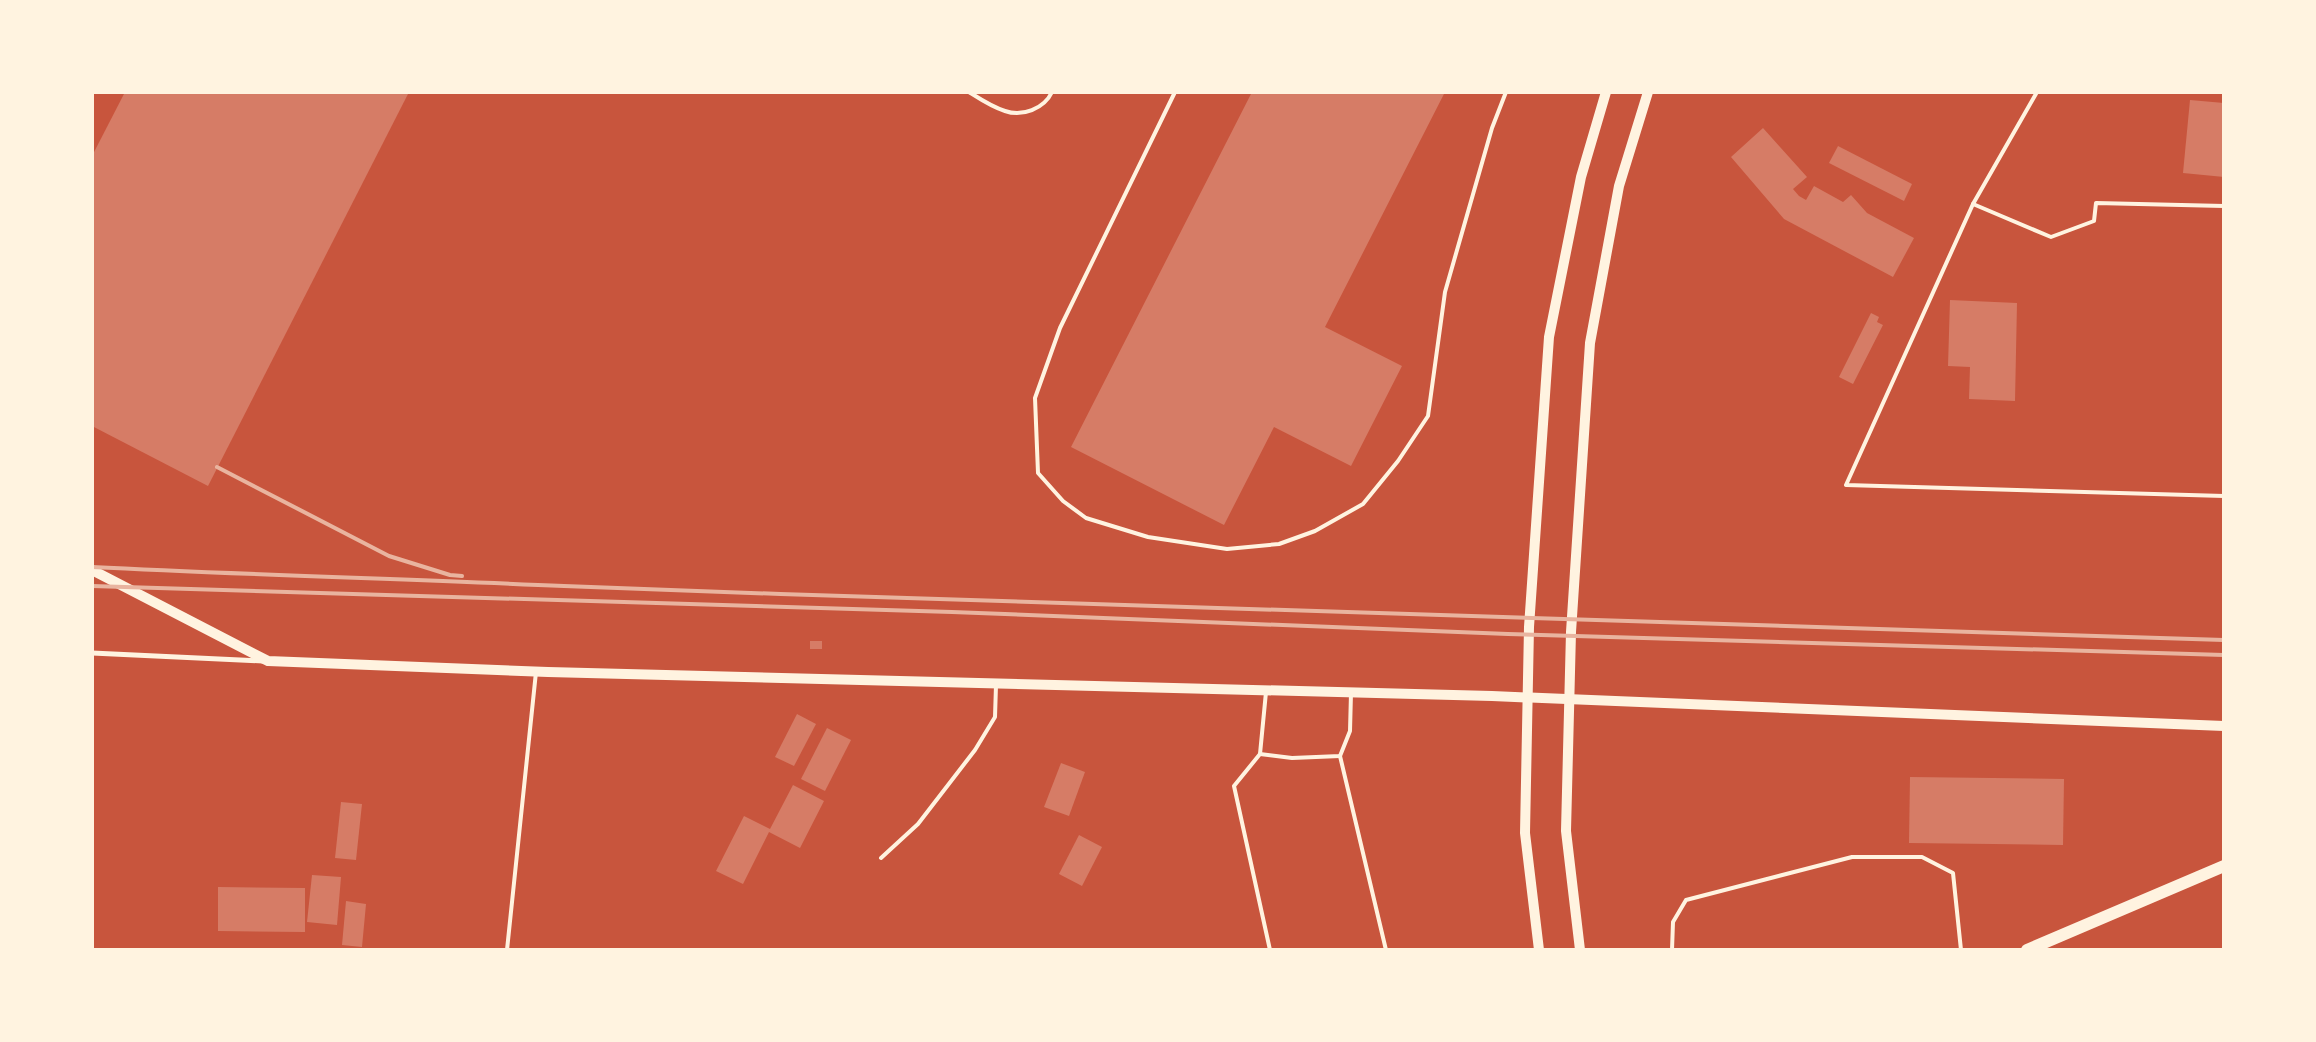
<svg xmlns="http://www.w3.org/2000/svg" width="2316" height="1042" font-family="Signika,sans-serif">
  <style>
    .building { fill: #d67c66 }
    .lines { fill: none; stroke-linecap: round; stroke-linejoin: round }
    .service { stroke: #fff3e0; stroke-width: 4 }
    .minor { stroke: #fff3e0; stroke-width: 5 }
    .secondary { stroke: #fff3e0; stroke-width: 10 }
    .primary { stroke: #fff3e0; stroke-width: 12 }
    .rail { stroke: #e9b49f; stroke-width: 4 }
  </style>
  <rect width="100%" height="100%" fill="#c8553d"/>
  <g class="building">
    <polygon points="125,92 409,92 208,486 92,426 92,156"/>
    <polygon points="1252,92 1445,92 1325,327 1402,366 1351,466 1274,427 1224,525 1071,447"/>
    <polygon points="2190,100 2224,103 2224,177 2183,173"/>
    <polygon points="1763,128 1807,177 1793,189 1799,196 1806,200 1814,186 1843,202 1851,195 1867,213 1914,238 1893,277 1784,219 1731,157"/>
    <polygon points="1838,146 1912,184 1904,201 1829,163"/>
    <polygon points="1950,300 2017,303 2015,401 1969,399 1970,367 1948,366"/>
    <polygon points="1871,313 1879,317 1877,322 1883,325 1853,384 1839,377"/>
    <rect x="810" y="641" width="12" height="8"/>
    <polygon points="797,714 816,724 794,766 775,757"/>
    <polygon points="827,728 851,740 825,791 801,779"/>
    <polygon points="1061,763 1085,772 1069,816 1044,807"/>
    <polygon points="1910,777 2064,779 2063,845 1909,843"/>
    <polygon points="793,785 824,801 800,848 769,832 743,884 716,871 744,816 770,829"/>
    <polygon points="341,802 362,804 356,860 335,858"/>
    <polygon points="1079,835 1102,847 1082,886 1059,874"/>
    <polygon points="312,875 341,877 337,925 307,922"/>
    <polygon points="218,887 305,888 305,932 218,931"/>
    <polygon points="346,901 366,904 362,947 342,945"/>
  </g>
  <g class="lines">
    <g class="service">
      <path d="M969,92C980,99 992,107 1005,111C1022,117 1044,109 1052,92"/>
      <polyline points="1175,92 1060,328 1035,398 1038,473 1063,501 1086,518 1148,537 1227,549 1279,544 1315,531 1363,504 1398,461 1428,416 1445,292 1492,128 1506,92"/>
      <polyline points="2037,92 1973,204 1846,485 2224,496"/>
      <polyline points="1973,204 2051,237 2094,221 2096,203 2224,206"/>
      <polyline points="1266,692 1260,754 1234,786 1270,950"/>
      <polyline points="1260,754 1292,758 1340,756 1350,731 1351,693"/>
      <polyline points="1340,756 1386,950"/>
      <polyline points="881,858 918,824 975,750 995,717 996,685"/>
      <polyline points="507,950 536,672"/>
      <polyline points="1672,950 1673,922 1686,900 1852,857 1922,857 1953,873 1961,950"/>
    </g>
    <polyline class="minor" points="92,653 263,661"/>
    <g class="secondary">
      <polyline points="92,570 268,661 548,672 1492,696 2224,726"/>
      <polyline points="1539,950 1525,833 1529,627 1549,337 1581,177 1606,92"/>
      <polyline points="1580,950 1566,831 1571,632 1590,343 1619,186 1648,92"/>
    </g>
    <polyline class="primary" points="2027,950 2224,866"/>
    <g class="rail">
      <polyline points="217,467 389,556 450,575 462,576"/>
      <path d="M92,567C250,575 407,579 564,586C1117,607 1670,624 2224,640"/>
      <polyline points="92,586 952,612 1508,634 2224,655"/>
    </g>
  </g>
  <rect width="2316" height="1042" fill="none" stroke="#fff3e0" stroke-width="188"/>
</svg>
